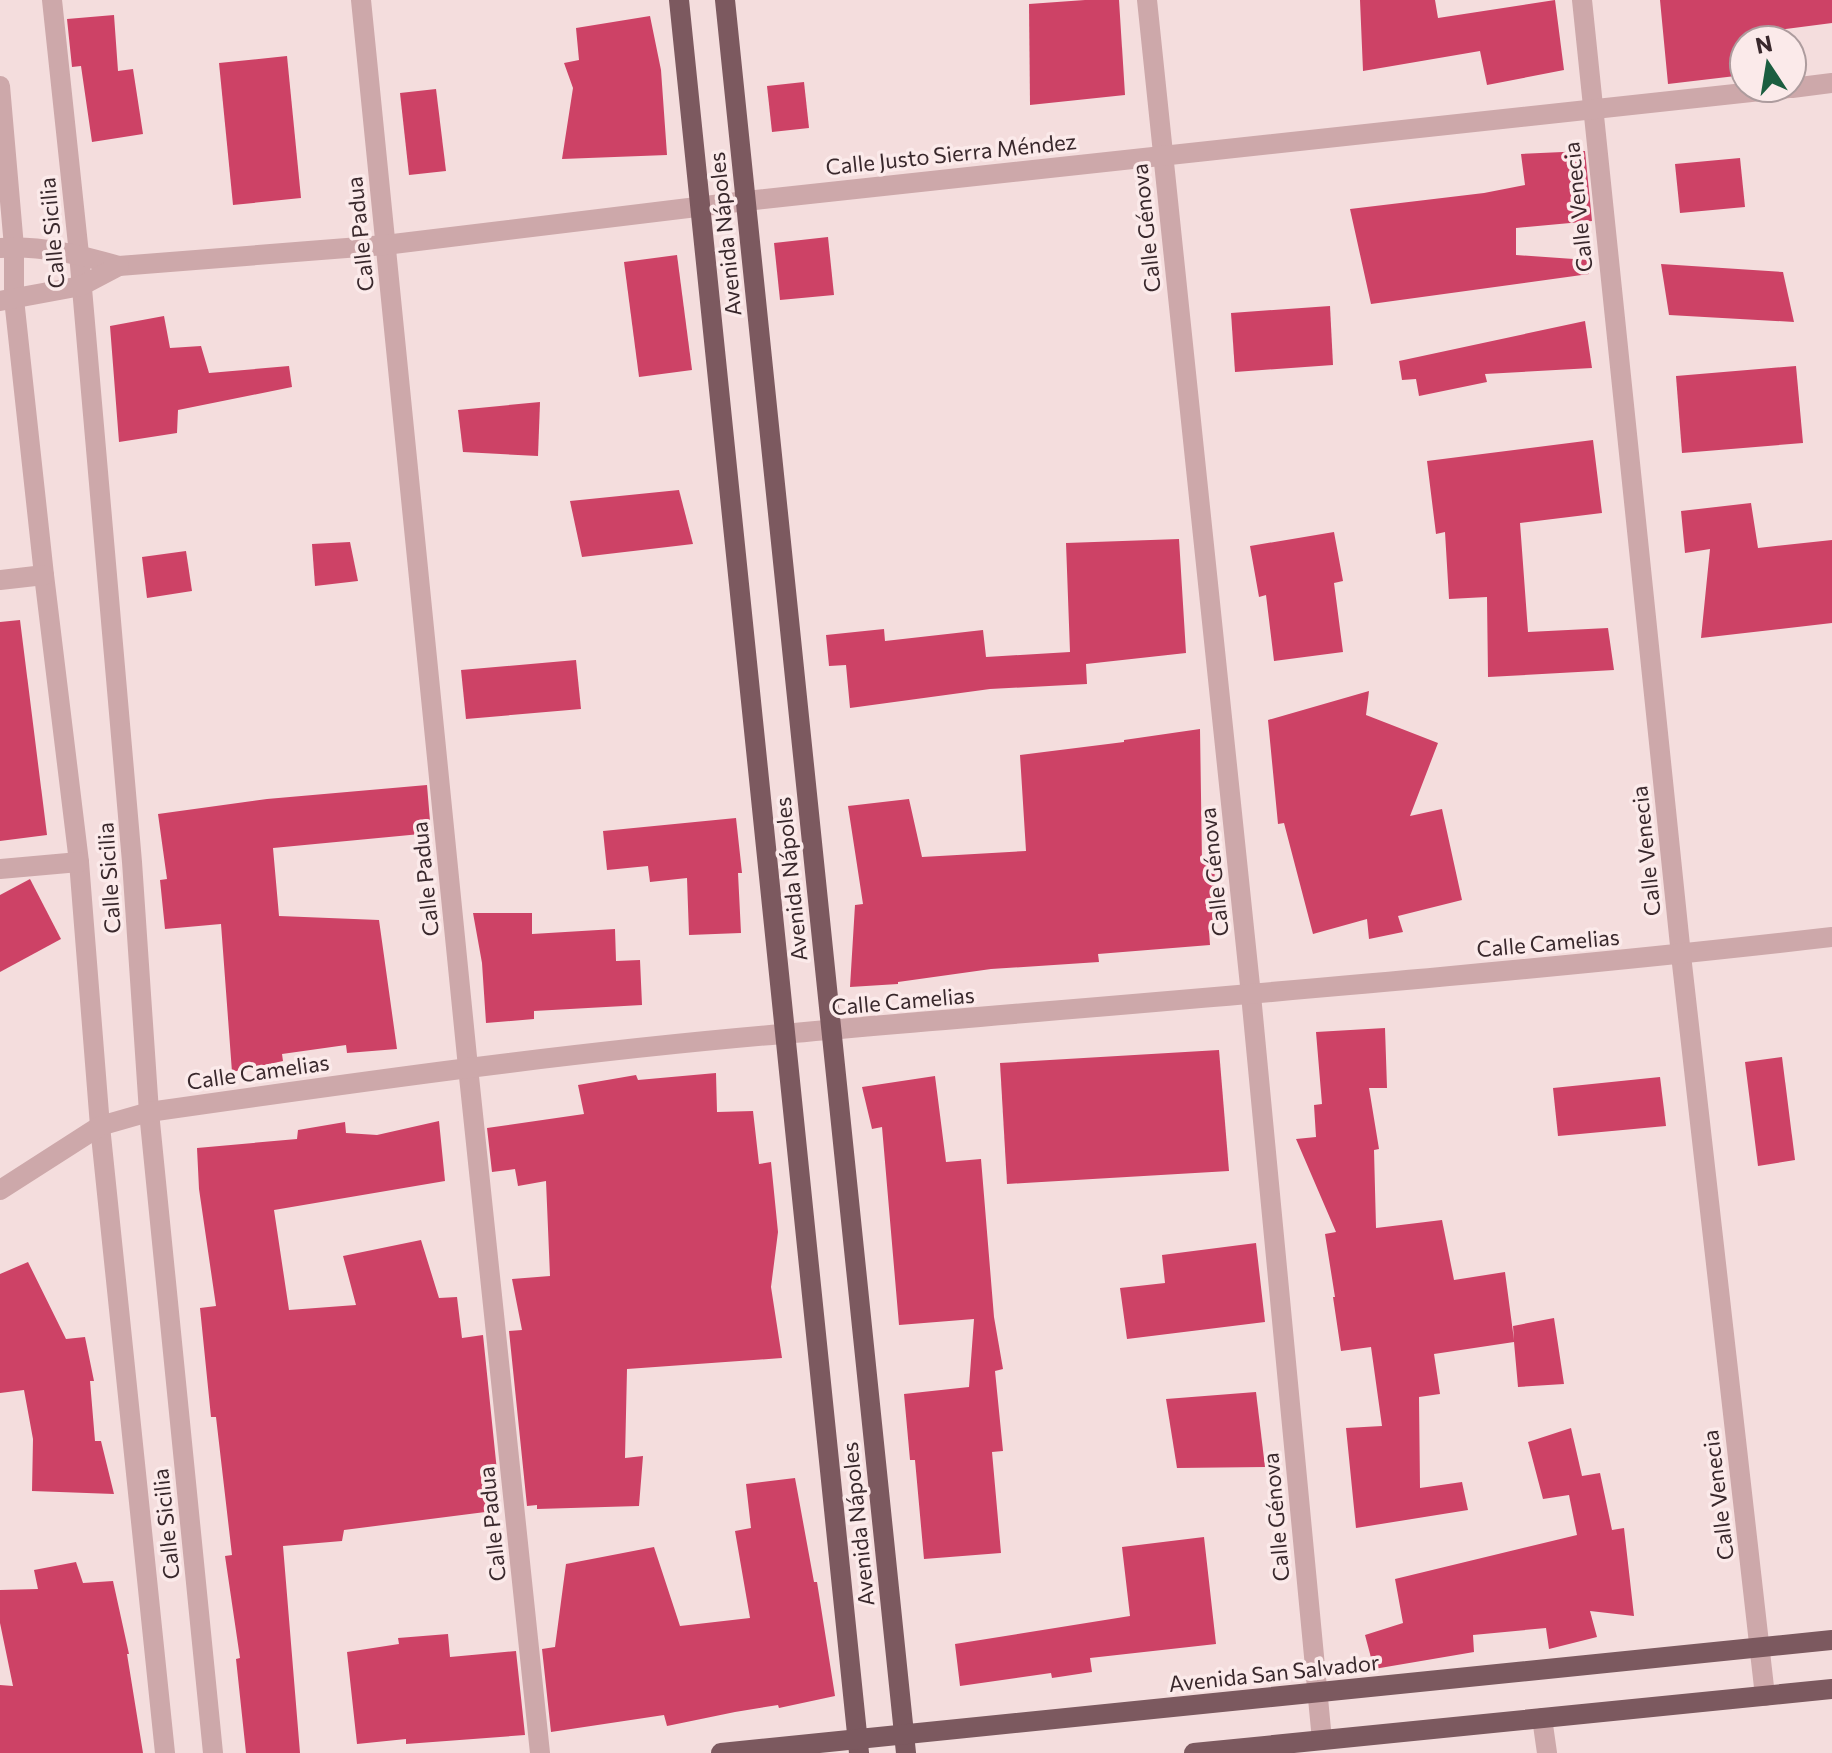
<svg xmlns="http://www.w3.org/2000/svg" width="1832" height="1753" font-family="Commissioner,sans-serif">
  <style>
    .building { fill: #cd4266 }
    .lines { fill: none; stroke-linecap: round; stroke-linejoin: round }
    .minor { stroke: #cda8aa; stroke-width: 20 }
    .major { stroke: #7c595f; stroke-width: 20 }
    .labels { text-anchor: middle; stroke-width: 7; stroke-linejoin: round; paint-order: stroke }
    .street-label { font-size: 22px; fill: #39282c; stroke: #fbeaea }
  </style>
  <rect width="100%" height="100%" fill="#f4dddd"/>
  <g class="building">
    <polygon points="1085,0 1119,0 1125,95 1030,105 1029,4"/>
    <polygon points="1360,0 1435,0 1438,18 1555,0 1564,70 1487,85 1480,51 1363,71"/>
    <polygon points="1660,0 1832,0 1832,23 1762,32 1763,40 1744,40 1744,75 1668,84"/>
    <polygon points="114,15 118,71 133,69 143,134 92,142 81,66 72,67 67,19"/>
    <polygon points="650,16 661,70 667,155 562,159 573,88 564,63 579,60 576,28"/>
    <polygon points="287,56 301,198 233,205 219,63"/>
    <polygon points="804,82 809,128 772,132 767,86"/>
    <polygon points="436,89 446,171 409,175 400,93"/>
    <polygon points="1585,151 1592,221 1516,228 1516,255 1588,260 1589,274 1371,304 1350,209 1484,193 1525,185 1521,154"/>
    <polygon points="1740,158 1745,207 1680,213 1675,164"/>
    <polygon points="828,237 834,295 780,300 774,243"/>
    <polygon points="677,255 692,370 639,377 624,262"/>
    <polygon points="1661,264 1783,272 1794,322 1669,315"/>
    <polygon points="1330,306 1333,365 1235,372 1231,313"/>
    <polygon points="164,316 170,348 201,346 209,373 289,366 292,387 178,410 177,433 119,442 110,326"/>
    <polygon points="1585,321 1592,368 1485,374 1487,382 1419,396 1416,379 1402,380 1399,361"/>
    <polygon points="1796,366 1803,443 1682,453 1676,376"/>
    <polygon points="540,402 538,456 463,452 458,410"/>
    <polygon points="1593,440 1602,513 1520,523 1528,632 1608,628 1614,670 1488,677 1487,597 1449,599 1445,532 1436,534 1427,461"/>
    <polygon points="679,490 693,544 582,557 570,501"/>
    <polygon points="1751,503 1758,548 1832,540 1832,623 1701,638 1710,549 1685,553 1681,511"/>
    <polygon points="1334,532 1343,581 1334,583 1343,652 1274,661 1266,595 1259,597 1250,546"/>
    <polygon points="1179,539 1186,653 1086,664 1087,684 990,689 850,708 846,665 829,666 826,635 884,629 885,641 983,630 986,657 1070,652 1066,543"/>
    <polygon points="350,542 358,581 315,586 312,544"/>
    <polygon points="186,551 192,591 147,598 142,557"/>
    <polygon points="20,620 47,835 0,841 0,622"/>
    <polygon points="576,660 581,709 466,719 461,670"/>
    <polygon points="1369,691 1366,715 1438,743 1410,816 1442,809 1462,900 1398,916 1403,932 1369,939 1367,919 1313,934 1284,823 1278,824 1268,720"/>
    <polygon points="1200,729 1202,862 1214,861 1217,930 1209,931 1210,945 1098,954 1099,962 991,969 898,982 898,984 850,987 855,905 863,904 848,806 909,799 922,857 1026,851 1020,755 1124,742 1124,740"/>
    <polygon points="427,785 431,833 273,848 279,916 379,920 397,1049 347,1053 346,1045 282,1054 283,1061 232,1072 221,924 165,929 160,880 167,879 158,814 267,799"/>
    <polygon points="736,818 742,873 738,873 741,933 689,935 687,878 650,882 648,866 607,870 603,831"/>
    <polygon points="30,879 61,939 0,972 0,895"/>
    <polygon points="473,913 532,913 532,934 615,929 616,961 640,960 642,1005 534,1011 534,1019 486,1023 482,963"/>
    <polygon points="1385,1028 1387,1088 1369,1088 1379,1149 1374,1150 1376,1228 1442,1220 1454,1280 1505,1272 1514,1340 1513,1326 1554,1318 1564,1384 1518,1387 1514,1342 1434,1354 1440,1394 1419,1397 1420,1488 1462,1482 1468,1510 1356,1528 1346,1428 1382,1426 1371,1347 1341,1351 1333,1297 1335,1297 1325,1234 1336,1232 1296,1139 1316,1137 1314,1105 1322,1104 1316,1032"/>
    <polygon points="1219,1050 1229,1171 1007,1184 1000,1063"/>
    <polygon points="1782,1057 1795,1160 1758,1166 1745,1062"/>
    <polygon points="716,1073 717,1112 753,1111 759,1164 771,1162 778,1232 771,1287 782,1358 627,1369 625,1458 643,1456 639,1506 537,1509 537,1505 527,1506 509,1331 522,1330 512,1279 550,1276 546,1181 518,1186 515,1169 492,1172 487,1128 584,1114 578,1085 636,1075 638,1080"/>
    <polygon points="935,1076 946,1162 981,1159 994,1317 1003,1369 995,1371 1003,1451 992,1452 1001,1553 924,1559 915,1460 910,1460 904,1394 969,1387 974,1319 899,1325 882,1127 872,1129 862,1087"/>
    <polygon points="1660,1077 1666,1126 1558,1136 1553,1088"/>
    <polygon points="439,1121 445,1181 274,1210 289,1310 356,1305 343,1256 421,1240 439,1298 457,1297 462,1338 483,1335 501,1510 344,1530 342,1541 283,1546 300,1753 246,1753 236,1659 240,1658 225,1556 232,1555 216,1417 211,1417 200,1308 216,1306 199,1189 197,1148 297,1139 298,1130 345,1122 346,1133 377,1135"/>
    <polygon points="1256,1243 1265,1322 1127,1339 1120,1288 1165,1283 1162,1255"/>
    <polygon points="28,1262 66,1339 85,1337 94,1381 90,1381 95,1441 101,1441 114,1494 32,1491 33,1439 24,1390 0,1393 0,1274"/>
    <polygon points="1256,1392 1265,1467 1177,1468 1166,1399"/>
    <polygon points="1571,1428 1582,1476 1600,1473 1612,1530 1624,1528 1634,1616 1590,1611 1597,1637 1549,1649 1546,1628 1473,1635 1474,1652 1374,1669 1365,1635 1403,1623 1395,1579 1577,1535 1569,1495 1543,1499 1528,1442"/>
    <polygon points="795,1478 814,1582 817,1582 835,1696 779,1708 778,1705 735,1712 667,1726 664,1715 551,1732 542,1649 555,1647 566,1564 654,1547 680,1626 750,1618 735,1531 751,1528 746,1484"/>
    <polygon points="1204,1537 1216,1644 1090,1658 1092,1672 1052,1678 1051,1673 960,1686 955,1644 1130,1616 1122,1547"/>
    <polygon points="76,1562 83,1583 113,1581 129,1654 127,1654 143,1753 0,1753 0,1685 13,1686 0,1623 0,1590 38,1589 34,1570"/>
    <polygon points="448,1634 450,1657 516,1651 525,1735 406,1744 406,1739 357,1744 347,1652 399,1644 398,1638"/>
  </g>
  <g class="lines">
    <g class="minor">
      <polyline points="52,0 79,254 132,862 149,1112 213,1753"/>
      <polyline points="361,0 468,1067 540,1753"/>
      <polyline points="1147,0 1251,995 1322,1740"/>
      <polyline points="1582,0 1681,955 1765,1696"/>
      <polyline points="0,86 14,247 14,299 44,575 79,862 100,1126 165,1753"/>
      <polyline points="1792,88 1832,83"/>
      <path d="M0,248C40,245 81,255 119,266L385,245L746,201L1789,88"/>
      <polyline points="0,301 81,286 119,266"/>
      <polyline points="0,580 44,575"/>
      <polyline points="0,869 79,862"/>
      <path d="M0,1190L100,1126L149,1112C359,1082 570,1052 782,1034C1132,1003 1483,977 1832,937"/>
      <polyline points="1542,1718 1547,1753"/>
    </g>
    <g class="major">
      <polyline points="679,0 859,1753"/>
      <polyline points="725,0 906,1753"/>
      <polyline points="721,1753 1832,1640"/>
      <polyline points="1194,1753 1832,1689"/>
    </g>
  </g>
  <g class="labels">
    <g class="street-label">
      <text transform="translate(951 154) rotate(-6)" y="8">Calle Justo Sierra Méndez</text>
      <text transform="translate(1578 207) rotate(-96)" y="8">Calle Venecia</text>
      <text transform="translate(1146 228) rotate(-96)" y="8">Calle Génova</text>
      <text transform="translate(52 233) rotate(-95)" y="8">Calle Sicilia</text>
      <text transform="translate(360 234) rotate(-96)" y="8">Calle Padua</text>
      <text transform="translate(725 234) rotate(-96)" y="8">Avenida Nápoles</text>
      <text transform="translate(1646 851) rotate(-96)" y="8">Calle Venecia</text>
      <text transform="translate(1214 872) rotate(-96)" y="8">Calle Génova</text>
      <text transform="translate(109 878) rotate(-94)" y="8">Calle Sicilia</text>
      <text transform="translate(425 879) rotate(-96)" y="8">Calle Padua</text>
      <text transform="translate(791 879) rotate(-96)" y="8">Avenida Nápoles</text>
      <text transform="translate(1548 943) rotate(-5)" y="8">Calle Camelias</text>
      <text transform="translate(903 1001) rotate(-5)" y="8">Calle Camelias</text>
      <text transform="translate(258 1072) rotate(-8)" y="8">Calle Camelias</text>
      <text transform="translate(1718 1495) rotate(-97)" y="8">Calle Venecia</text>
      <text transform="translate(1276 1517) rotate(-95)" y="8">Calle Génova</text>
      <text transform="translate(166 1524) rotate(-96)" y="8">Calle Sicilia</text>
      <text transform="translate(492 1524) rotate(-96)" y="8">Calle Padua</text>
      <text transform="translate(858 1524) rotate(-96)" y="8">Avenida Nápoles</text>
      <text transform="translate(1274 1673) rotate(-6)" y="8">Avenida San Salvador</text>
    </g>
  </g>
  <g transform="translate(1768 64) rotate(348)"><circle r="38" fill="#fbeaea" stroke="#ad9c9e" stroke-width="2"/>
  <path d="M0-6L14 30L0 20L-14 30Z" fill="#1b5e40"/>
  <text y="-12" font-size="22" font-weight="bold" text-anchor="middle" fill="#39282c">N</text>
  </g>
</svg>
